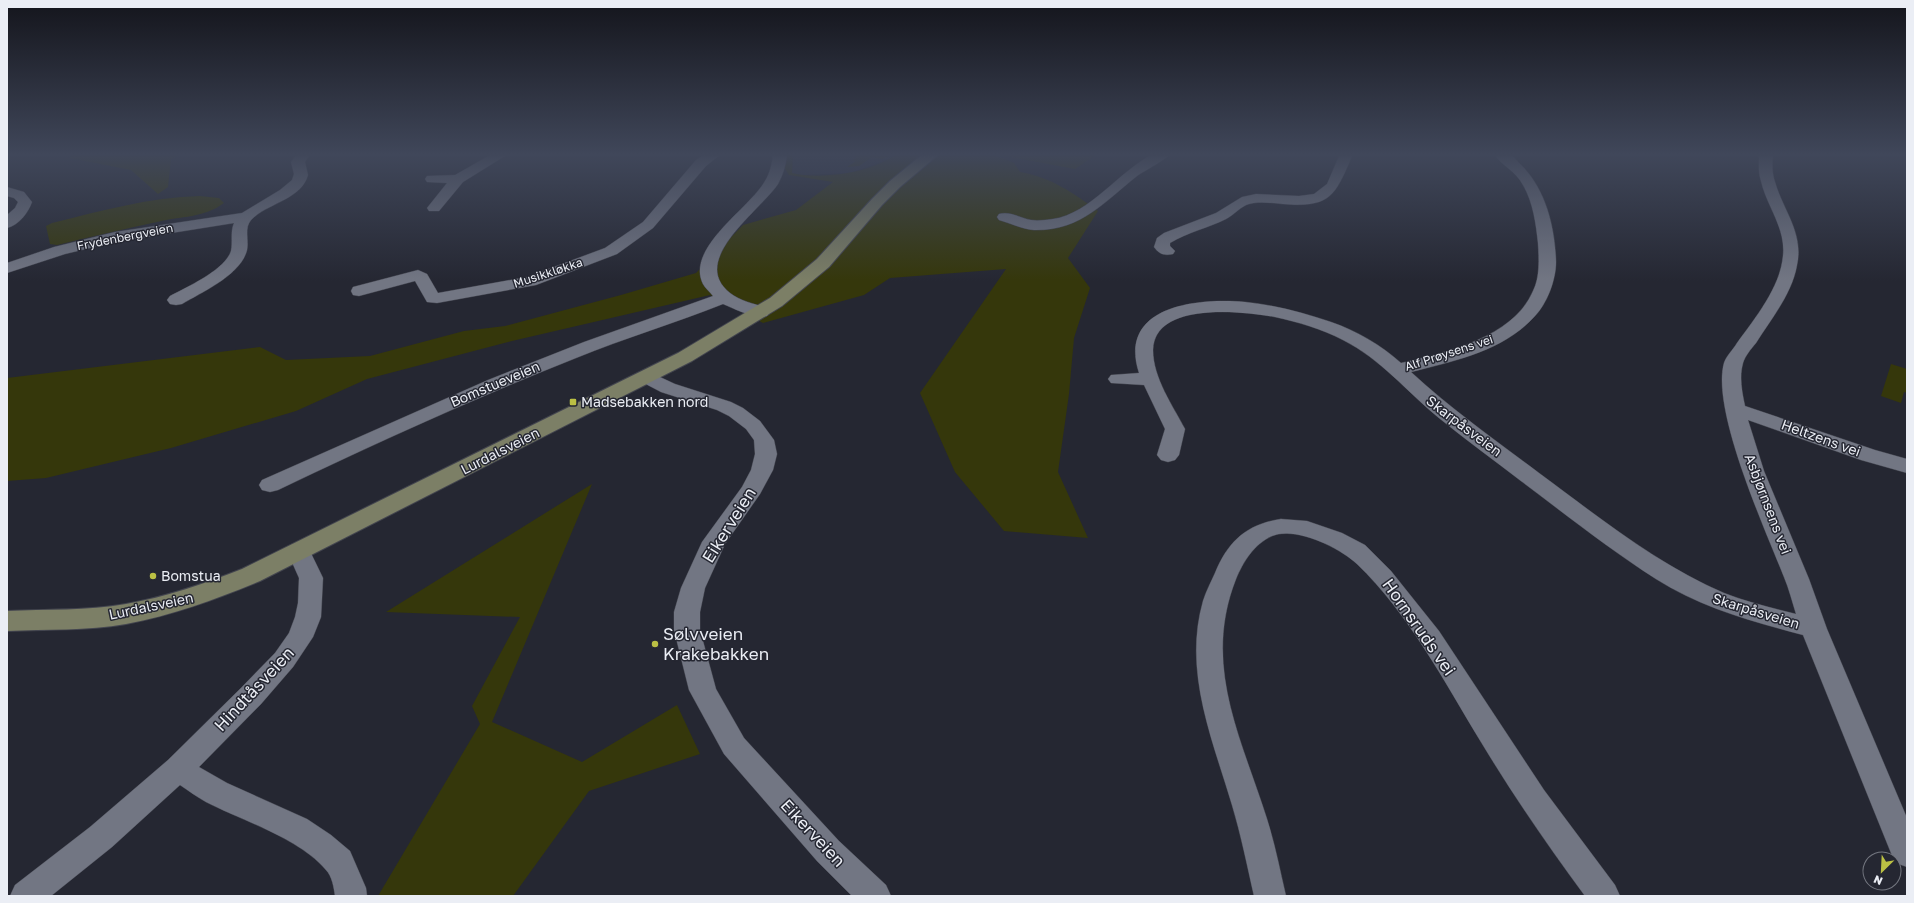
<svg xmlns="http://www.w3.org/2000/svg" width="1914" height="903" font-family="'Golos Text',sans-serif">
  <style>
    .built { fill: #2c3041 }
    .green { fill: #35370b }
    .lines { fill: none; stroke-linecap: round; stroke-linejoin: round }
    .street-casing { stroke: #43454f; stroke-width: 1 }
    .secondary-casing { stroke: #43454f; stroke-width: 2 }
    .street { fill: #727683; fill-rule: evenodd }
    .secondary { fill: #7c7f66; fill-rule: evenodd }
    .poi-dot { fill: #bbc044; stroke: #252732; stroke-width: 1.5 }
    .labels { text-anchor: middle; stroke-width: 3; stroke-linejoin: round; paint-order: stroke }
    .far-street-label { font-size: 12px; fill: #ebeef5; stroke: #252732 }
    .street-label { font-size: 14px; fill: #ebeef5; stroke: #252732 }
    .poi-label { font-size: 14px; fill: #ebeef5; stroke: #252732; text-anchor: start }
    .near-street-label { font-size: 17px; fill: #ebeef5; stroke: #252732 }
    .near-poi-label { font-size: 17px; fill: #ebeef5; stroke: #252732; text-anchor: start }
  </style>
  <rect width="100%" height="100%" fill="#252732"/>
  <polygon class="built" points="793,154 896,154 890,159 850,173 801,175 792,173"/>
  <g class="green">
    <polygon points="71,154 181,154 171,159 168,187 158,194 131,170 70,158"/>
    <path d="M776,154H793L792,173C821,180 872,173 896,154H992L1014,163L1020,172C1049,176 1075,194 1098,211L1068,258L1090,288L1074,338L1069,394L1058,472L1088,538L1004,531L955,472L920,393L1006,269L890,278L864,295L763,323L710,295L512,341L367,379L296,411L171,448L46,478L7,481V378L260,347L286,360L370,356L464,331L505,326L621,295L696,273L743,225L796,210L833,182L789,175Z"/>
    <polygon points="853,154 890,156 882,159 872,157 859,166 847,167 856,161 852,160 857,158"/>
    <polygon points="994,154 1097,154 1075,169"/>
    <path d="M200,196L219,198L224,203C204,218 181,216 157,222C123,229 90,237 57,245L50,244L46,226L52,223C101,211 150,197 200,196Z"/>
    <polygon points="1891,364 1907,369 1907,393 1904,392 1901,403 1881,396"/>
    <polygon points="592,484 492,722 582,762 677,705 700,754 589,791 513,896 378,896 480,724 472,706 520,617 386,612"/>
  </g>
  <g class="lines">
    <g class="street-casing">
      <g id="street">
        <path d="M297,154H310L305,162L308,175C301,200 267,203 251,220C244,228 249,240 247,250C241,275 202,292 182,304L176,305L170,304L167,300L170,296C187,287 225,270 231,251C233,242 230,232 234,223L115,242L65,254L7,273V263L54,247L115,232L242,213L280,190L292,180L294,174L291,162Z"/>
        <polygon points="492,154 508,154 463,182 439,211 429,211 427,208 447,183 427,182 425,179 427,176 455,175"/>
        <polygon points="705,154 721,154 706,166 653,228 617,254 536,285 437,303 427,302 415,281 359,296 353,295 351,291 353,287 418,270 427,274 438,293 527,277 605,248 643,222 696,160"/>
        <path d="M773,154H787C786,165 783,175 778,184C760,211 688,260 730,293C740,301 755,304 767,308L770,312L767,316C754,319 735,309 723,304C675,323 625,338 576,358C475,398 376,443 278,490L270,492L262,490L259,485L262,480L488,380L584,342L713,296C710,292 705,288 703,284C685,248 750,208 765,181C770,173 772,164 773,154Z"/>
        <path d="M1153,154H1170C1167,159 1144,171 1137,176C1104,202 1081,231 1034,230C1022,229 1010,223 999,220L997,217L999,214C1010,211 1020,218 1031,220C1038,221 1046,220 1053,219C1090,214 1119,171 1153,154Z"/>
        <path d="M1340,154H1353C1335,195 1332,208 1283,204C1272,203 1260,201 1249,204C1241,206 1234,215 1226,219C1208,228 1188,232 1170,243V246L1175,251L1173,254C1164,256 1159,254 1154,247L1157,238L1164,233L1216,213L1242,197L1256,194L1299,196L1314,194L1327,184Z"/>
        <path d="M1494,154C1498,154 1505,153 1509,154C1512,155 1516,159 1518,162C1545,186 1555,226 1556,262C1556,280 1547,304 1534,317C1503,351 1454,361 1411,372C1451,409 1495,440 1539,473C1596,515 1658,565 1724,593C1747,602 1772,608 1796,614C1792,601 1789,589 1784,577C1765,529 1711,410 1724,363C1726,356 1733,350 1737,343C1755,318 1780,288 1783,256C1786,228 1767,207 1761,181C1758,172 1759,164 1759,154H1773C1772,164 1772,173 1775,182C1783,210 1804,233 1797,265C1792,294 1771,319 1756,343C1751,349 1745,356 1743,363C1739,377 1742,392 1745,406L1875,450L1907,459V473L1861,460L1748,420L1764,471L1809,579L1827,629L1907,818V867L1896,863L1891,853L1803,635C1751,621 1702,608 1656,579C1609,549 1565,514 1521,481C1494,460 1466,440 1439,418C1407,392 1381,359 1343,340C1322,329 1298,322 1275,317C1243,311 1154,301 1153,350C1153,378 1173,406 1185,429L1179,455L1175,460L1168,462L1161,460L1157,455L1165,429L1144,385L1111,383L1108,379L1111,375L1139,373C1117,305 1199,298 1245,302C1275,305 1304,313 1331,322C1357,331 1381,345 1401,363C1446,352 1513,338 1533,291C1540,277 1539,259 1538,243C1536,224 1533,202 1523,185C1516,171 1502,166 1494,154Z"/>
        <path d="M7,187L24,192L32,202C28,213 19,225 7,228V215L15,208L18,202L14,198L7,196Z"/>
        <polygon points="647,371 675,384 731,402 743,408 760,421 774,440 777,454 773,470 760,494 725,544 705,588 700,612 700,630 716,689 744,738 839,841 886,885 891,896 852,896 817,861 724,754 689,690 674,630 674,612 681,588 702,542 742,487 751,470 755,454 754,440 746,429 729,416 717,410 661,392 640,381 637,377 640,373"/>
        <path d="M1281,519L1307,521L1342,533L1365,545L1391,571L1439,631L1544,790L1615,885L1620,896H1585C1548,846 1513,795 1481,742C1444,681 1409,614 1357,564C1340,548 1296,526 1272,536C1254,544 1243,562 1236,579C1202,665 1241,737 1267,819C1275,844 1280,870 1286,896H1254C1247,865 1241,835 1232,805C1212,738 1183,671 1203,601C1206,591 1211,582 1215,573C1228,541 1247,524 1281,519Z"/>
        <path d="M299,543L307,545L323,578L321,617L313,637L293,667L261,704L199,767L227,783L307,819L331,835L350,851L366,888L367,896H335C334,888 332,876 326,870C299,838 243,821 206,802C197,797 189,791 180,785L112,847L51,896H10L15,885L90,827L168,760L241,688L275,653L289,633L295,617L298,603L299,578L287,551L291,545Z"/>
      </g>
    </g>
    <g class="secondary-casing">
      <path id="secondary" d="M923,154H939L900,187L882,205L829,267L782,306L692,361L260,581C216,599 173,615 126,624C87,631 46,629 7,631V611C46,609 87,611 126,604C166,597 204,584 242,569L678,353L770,298L817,259L872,199L890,181Z"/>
    </g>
    <use href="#street" class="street"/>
    <use href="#secondary" class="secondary"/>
  </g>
  <linearGradient id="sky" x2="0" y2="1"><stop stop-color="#14151c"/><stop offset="0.55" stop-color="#40475a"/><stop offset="1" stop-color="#40475a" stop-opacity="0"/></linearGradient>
  <rect width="1914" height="281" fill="url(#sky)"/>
  <g class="poi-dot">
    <rect x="569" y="398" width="8" height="8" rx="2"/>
    <circle cx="153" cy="576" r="4"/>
    <circle cx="655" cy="644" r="4"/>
  </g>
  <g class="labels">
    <g class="far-street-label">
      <text transform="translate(125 237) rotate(-11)" y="4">Frydenbergveien</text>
      <text transform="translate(548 273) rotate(-18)" y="4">Musikkløkka</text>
      <text transform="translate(1449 353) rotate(-18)" y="4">Alf Prøysens vei</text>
    </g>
    <g class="street-label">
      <text transform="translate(495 384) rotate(-23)" y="5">Bomstueveien</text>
      <text transform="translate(1464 426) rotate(37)" y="5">Skarpåsveien</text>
      <text transform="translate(1821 438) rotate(20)" y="5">Heltzens vei</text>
      <text transform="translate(500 451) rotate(-27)" y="5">Lurdalsveien</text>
      <text transform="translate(1768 504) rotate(69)" y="5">Asbjørnsens vei</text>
      <text transform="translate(151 606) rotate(-12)" y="5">Lurdalsveien</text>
      <text transform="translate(1756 611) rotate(17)" y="5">Skarpåsveien</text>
    </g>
    <g class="poi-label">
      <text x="581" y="407">Madsebakken nord</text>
      <text x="161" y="581">Bomstua</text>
    </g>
    <g class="near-street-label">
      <text transform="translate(729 525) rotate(-58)" y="6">Eikerveien</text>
      <text transform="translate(1419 627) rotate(55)" y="6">Hornsruds vei</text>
      <text transform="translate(254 689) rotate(-47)" y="6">Hindtåsveien</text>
      <text transform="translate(813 833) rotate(47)" y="6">Eikerveien</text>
    </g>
    <g class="near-poi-label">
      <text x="663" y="640">Sølvveien<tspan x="663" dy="20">Krakebakken</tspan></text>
    </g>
  </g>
  <rect width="1914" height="903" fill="none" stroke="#ebeef5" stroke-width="16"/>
  <g transform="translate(1882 871) rotate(204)"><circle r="19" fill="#252732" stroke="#747780"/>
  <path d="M0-3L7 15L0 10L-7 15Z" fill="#bbc044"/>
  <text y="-6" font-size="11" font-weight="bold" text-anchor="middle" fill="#ebeef5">N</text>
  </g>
</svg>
